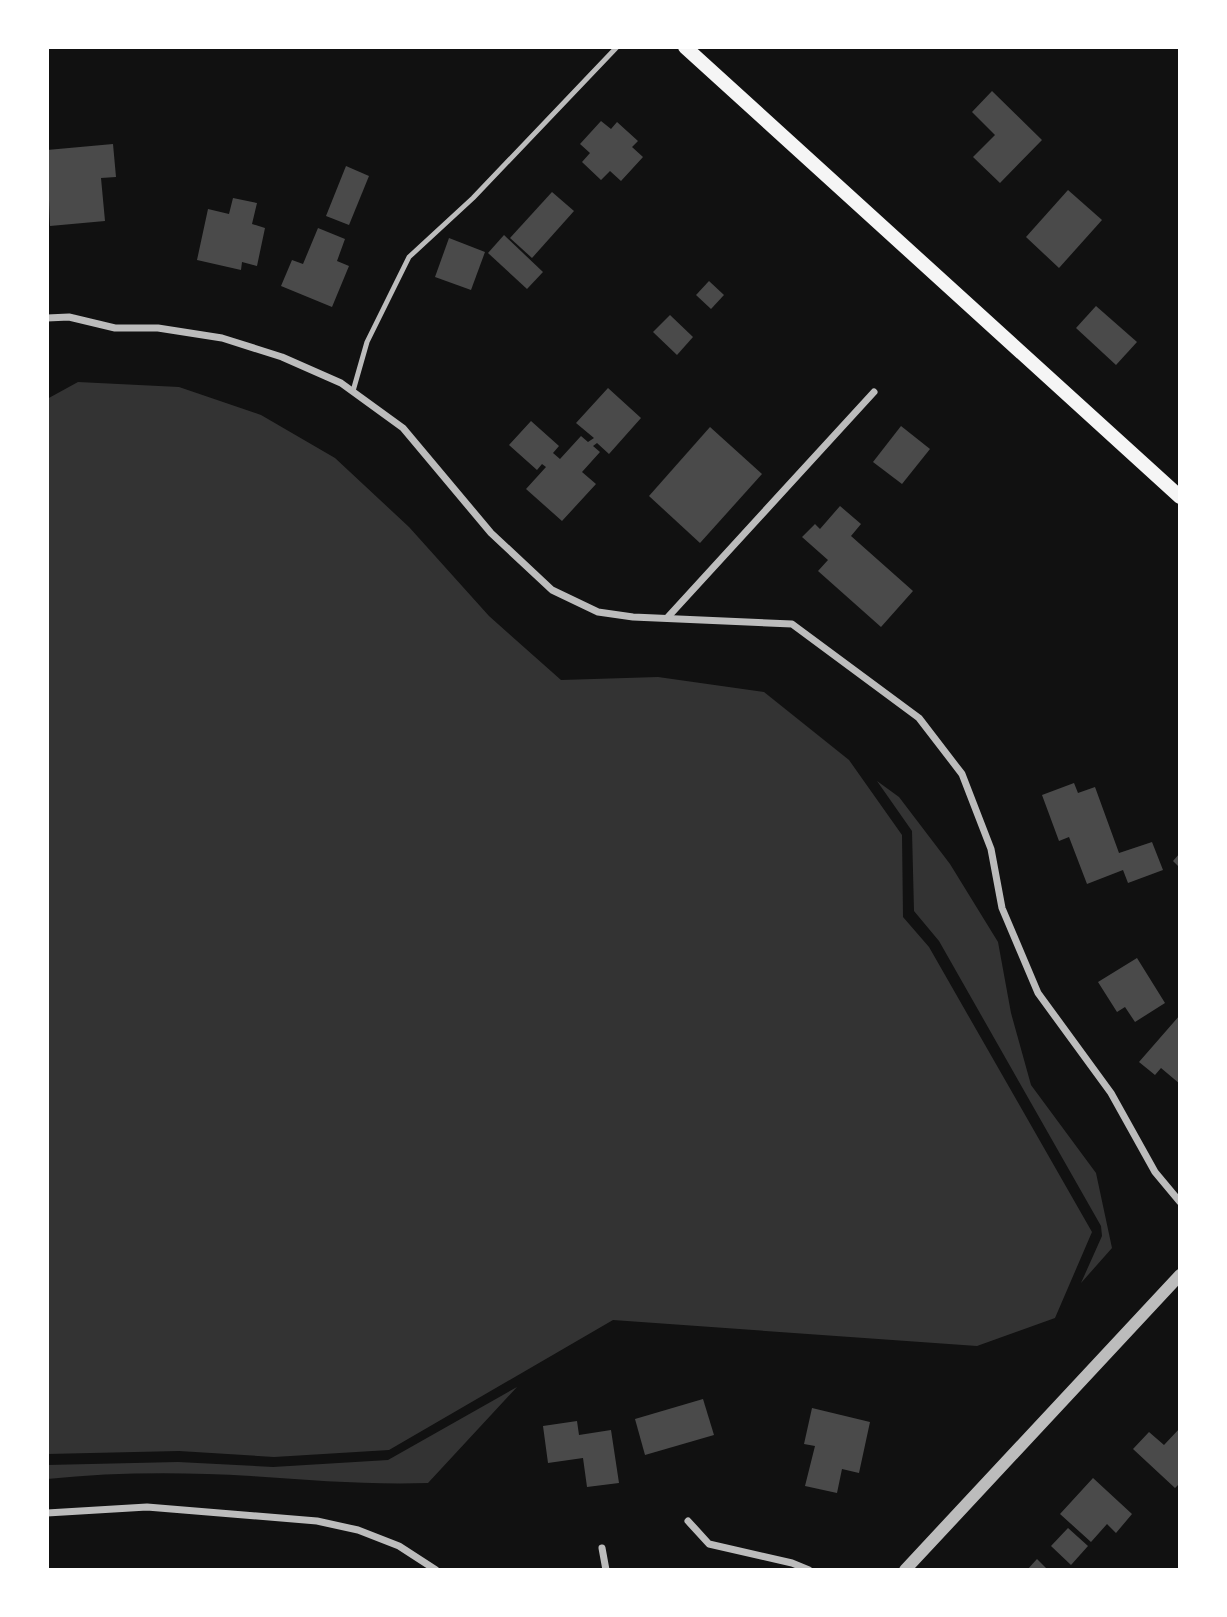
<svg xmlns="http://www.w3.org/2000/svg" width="1227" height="1617" font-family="'Libre Baskerville',serif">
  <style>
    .water { fill: #333 }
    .building { fill: #4a4a4a }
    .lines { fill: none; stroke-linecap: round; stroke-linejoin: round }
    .service { stroke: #bcbcbc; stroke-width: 5 }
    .minor { stroke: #bcbcbc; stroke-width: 7 }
    .tertiary { stroke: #bcbcbc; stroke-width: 12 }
    .secondary { stroke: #f5f5f5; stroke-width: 14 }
  </style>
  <rect width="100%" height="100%" fill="#111"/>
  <g class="water">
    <polygon points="78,382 179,387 261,415 335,458 409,527 489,616 561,680 658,677 764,692 849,760 902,835 903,917 929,947 1092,1232 1055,1318 977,1346 613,1320 389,1450 274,1457 179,1451 47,1454 47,399"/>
    <polygon points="877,781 899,797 950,864 998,942 1011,1013 1031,1085 1096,1173 1112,1248 1081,1283 1102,1236 1101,1226 939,941 914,911 912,831"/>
    <path d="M517,1387L428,1483C368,1485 311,1480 251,1476C184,1472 114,1472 47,1479V1465L178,1462L273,1467L388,1460Z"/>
  </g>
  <g class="building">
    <polygon points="992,91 1042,140 1000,183 973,157 995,135 972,112"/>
    <polygon points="601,121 611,129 617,122 638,141 632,147 643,157 621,181 610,171 601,180 582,162 590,153 580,144"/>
    <polygon points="113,144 116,177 101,178 105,221 50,226 47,150"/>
    <polygon points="346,166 369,176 349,225 326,216"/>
    <polygon points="1068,190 1102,220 1059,268 1026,237"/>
    <polygon points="552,192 574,211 532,258 510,238"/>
    <polygon points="233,198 257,203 252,224 265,228 257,266 242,262 241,270 197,260 208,209 229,214"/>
    <polygon points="318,228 345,239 337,261 349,266 332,307 281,286 292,260 303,264"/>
    <polygon points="504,235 543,272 527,289 488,253"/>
    <polygon points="449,238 485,252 471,290 435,277"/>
    <polygon points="709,281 724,295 711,309 696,295"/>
    <polygon points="1096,306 1137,342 1116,365 1076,328"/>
    <polygon points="670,315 693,337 677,355 653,332"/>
    <polygon points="608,388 641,418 609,454 597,443 593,446 600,452 582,472 596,484 562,521 526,489 546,467 542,464 537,470 509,445 531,421 559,446 553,453 560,459 581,436 588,442 594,438 576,423"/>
    <polygon points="901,426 930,449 902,484 873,462"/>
    <polygon points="710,427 762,474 700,543 649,496"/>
    <polygon points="840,506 861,524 851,536 913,591 881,627 818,571 828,560 802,537 815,524 820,529"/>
    <polygon points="1074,783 1078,793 1095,787 1119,853 1152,842 1163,870 1128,883 1123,870 1087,884 1069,837 1059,841 1042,795"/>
    <polygon points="1180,853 1180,868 1173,861"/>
    <polygon points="1137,958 1165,1003 1135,1022 1125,1007 1117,1012 1098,982"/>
    <polygon points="1180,1015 1180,1084 1161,1068 1155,1075 1139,1062"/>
    <polygon points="703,1399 714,1435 645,1455 635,1419"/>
    <polygon points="812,1408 870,1422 859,1473 842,1469 837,1493 805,1486 815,1446 804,1444"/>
    <polygon points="577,1421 579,1435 611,1430 619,1483 587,1487 583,1458 548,1463 543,1426"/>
    <polygon points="1180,1428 1180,1483 1175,1488 1133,1449 1149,1432 1164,1445"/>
    <polygon points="1093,1478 1132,1514 1116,1533 1107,1524 1091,1542 1060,1514"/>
    <polygon points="1068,1528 1088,1546 1071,1565 1051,1546"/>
    <polygon points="1037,1559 1048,1570 1027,1570"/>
  </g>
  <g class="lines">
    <polyline class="service" points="353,391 367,342 409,257 473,198 617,47"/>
    <g class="minor">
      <polyline points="47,318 69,317 115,328 158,328 222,338 282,357 341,383 403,428 491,533 552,590 598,612 633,617 792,624 919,718 962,774 991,849 1002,908 1038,993 1111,1093 1155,1172 1180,1202"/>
      <polyline points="667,618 874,392"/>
      <polyline points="47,1513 147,1507 317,1521 358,1530 399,1546 436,1570"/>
      <polyline points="688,1521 709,1544 792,1563 809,1570"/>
      <polyline points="602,1548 606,1570"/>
    </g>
    <polyline class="tertiary" points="905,1570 1180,1275"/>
    <polyline class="secondary" points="685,47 1180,497"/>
  </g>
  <rect width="1227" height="1617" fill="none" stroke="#ffffff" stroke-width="98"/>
</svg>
